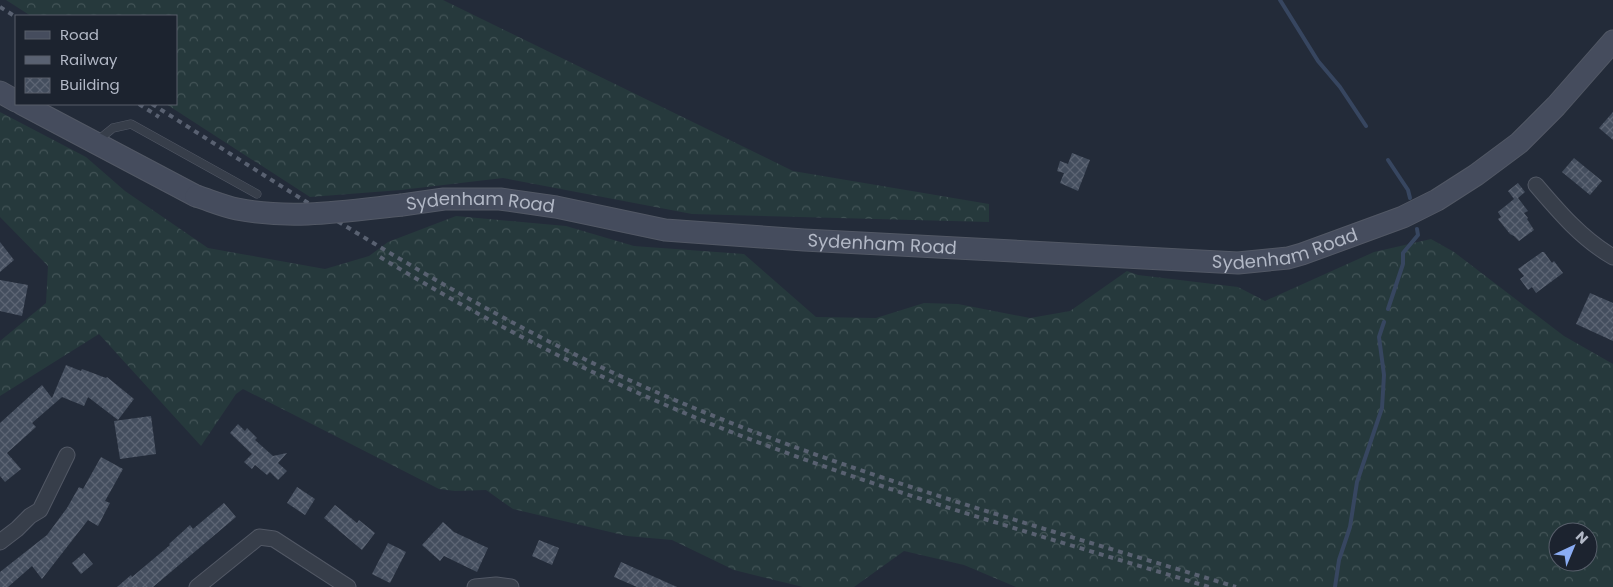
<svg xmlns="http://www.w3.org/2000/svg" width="1613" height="587" font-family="Poppins,sans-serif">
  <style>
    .forest { fill: url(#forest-crowns); fill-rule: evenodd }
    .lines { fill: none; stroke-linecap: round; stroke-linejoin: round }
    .stream { stroke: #374660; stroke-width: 4 }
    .building { fill: url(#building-cross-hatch) }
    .service-casing { stroke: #525865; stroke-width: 9 }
    .minor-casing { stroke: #525865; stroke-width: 17 }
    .secondary-casing { stroke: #525865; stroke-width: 23 }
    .service { stroke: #373e4a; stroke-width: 8 }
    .minor { stroke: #373e4a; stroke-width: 15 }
    .secondary { stroke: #454c5d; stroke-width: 21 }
    .rail { stroke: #596171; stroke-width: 4; stroke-dasharray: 5 5; stroke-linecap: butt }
    .secondary-bridge-casing { stroke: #525865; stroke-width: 23; stroke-linecap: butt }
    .secondary-bridge { stroke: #454c5d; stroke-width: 21 }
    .labels { text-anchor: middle; stroke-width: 4.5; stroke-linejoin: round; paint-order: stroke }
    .street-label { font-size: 18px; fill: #b2b8c6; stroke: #1c232f }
  </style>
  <defs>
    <pattern id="forest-crowns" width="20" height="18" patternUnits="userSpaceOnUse" patternTransform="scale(1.25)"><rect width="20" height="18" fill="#26393c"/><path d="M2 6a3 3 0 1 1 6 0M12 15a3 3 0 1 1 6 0" fill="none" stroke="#435457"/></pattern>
    <pattern id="building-cross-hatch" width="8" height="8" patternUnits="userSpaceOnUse" patternTransform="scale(1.25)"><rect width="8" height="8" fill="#444e5e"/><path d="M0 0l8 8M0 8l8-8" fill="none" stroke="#5d6574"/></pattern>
  </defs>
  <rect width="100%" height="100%" fill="#232b39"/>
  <g class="forest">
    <polygon points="6,0 443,0 793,171 989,204 989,222 692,214 503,178 401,190 310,197 166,104 176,104 176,16 31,16"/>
    <path d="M0,112L86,157L125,191L208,248L325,269L369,256L388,242L456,216L566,226L634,246L744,254L816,317L876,318L924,303L958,304L1030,318L1070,311L1127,271L1138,275L1238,287L1265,301L1374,252L1431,239L1454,252L1564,336L1613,364V587H1016L964,565L904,551L854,587H803L734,570L672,540L627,536L513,509L486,490L455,491L439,489L243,389L236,394L201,446L99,334L0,396V341L46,303L48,266L0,217ZM1558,532H1588V562H1558Z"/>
  </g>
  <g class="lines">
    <g class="stream">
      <polyline points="1280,0 1318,61 1340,87 1366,126"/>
      <polyline points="1388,160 1408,190 1410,198"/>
      <polyline points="1388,309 1403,264 1403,253 1418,235 1417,229"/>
      <polyline points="1335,587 1339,560 1350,527 1357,482 1382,408 1384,375 1379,337 1384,322"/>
    </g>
  </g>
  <g class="building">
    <polygon points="1613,112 1613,140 1599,128"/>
    <polygon points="1072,153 1090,160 1078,191 1060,183 1064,173 1057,171 1060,161 1068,164"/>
    <polygon points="1574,158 1602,181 1590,195 1562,172"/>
    <polygon points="1518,183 1525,192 1518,198 1528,211 1524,213 1528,218 1527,219 1534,230 1519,241 1514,236 1510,234 1498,219 1501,217 1498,212 1514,199 1508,191"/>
    <polygon points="0,242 14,260 0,272"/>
    <polygon points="1542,252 1544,252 1552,263 1554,261 1563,273 1536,293 1532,287 1528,290 1520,279 1524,276 1518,269"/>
    <polygon points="0,280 28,285 22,316 0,311"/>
    <polygon points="1590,293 1613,303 1613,341 1576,324"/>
    <polygon points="66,365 81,371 82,369 106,378 107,377 134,399 118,420 88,397 84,406 62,397 32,423 36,427 7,453 21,469 5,482 0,476 0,423 42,385 52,398"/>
    <polygon points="151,416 156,454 120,459 114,421"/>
    <polygon points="238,424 245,431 247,428 257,438 255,440 273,456 287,453 278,463 287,471 278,480 270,472 267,475 255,465 252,469 244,462 252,454 230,433"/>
    <polygon points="101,457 123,469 105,501 110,503 98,526 88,520 42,579 32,566 8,587 0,587 0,572 47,535 67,508 79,487 83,489"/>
    <polygon points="297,487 315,499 305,515 287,503"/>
    <polygon points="224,503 236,517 153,587 117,587 131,575 132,577 170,545 169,544 190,525 193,529"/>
    <polygon points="335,505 357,523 359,520 375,533 362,550 324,518"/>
    <polygon points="443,522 454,532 488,548 477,572 444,556 440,561 422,545"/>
    <polygon points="539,540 559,548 552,565 532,556"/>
    <polygon points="388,543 406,552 390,583 372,574"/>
    <polygon points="84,553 93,564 81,574 72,563"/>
    <polygon points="621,562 677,587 637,587 614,577"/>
  </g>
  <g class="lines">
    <g class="service-casing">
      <polyline id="service" points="97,141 113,128 131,124 257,194"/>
    </g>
    <g class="minor-casing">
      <g id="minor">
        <path d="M1536,185C1559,212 1582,239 1613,257"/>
        <polyline points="0,542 17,529 30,516 40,510 67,455"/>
        <polyline points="197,587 259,537 274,539 348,587"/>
        <polyline points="475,587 496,585 511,587"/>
      </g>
    </g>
    <g class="secondary-casing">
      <g id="secondary">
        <polyline points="0,92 16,101"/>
        <polyline points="22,104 196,196"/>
        <path id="s1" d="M402,205L444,199H500L556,207L665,230L804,240L1238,263L1288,258L1302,254L1403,217L1437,200L1476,175L1519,143L1556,106L1613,41"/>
      </g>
    </g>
    <use href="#service" class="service"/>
    <use href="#minor" class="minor"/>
    <use href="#secondary" class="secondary"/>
    <g class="rail">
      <polyline points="0,7 16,17"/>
      <polyline points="139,104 159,117"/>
      <path d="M152,104C308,203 461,304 629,380C824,468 1032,524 1236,587"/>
      <path d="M380,257C503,332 633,396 768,446C912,500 1062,542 1209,587"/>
    </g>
    <g class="secondary-bridge-casing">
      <path id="secondary-bridge" d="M196,196C209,200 223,206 237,209C292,220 346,211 402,205"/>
    </g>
    <use href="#secondary-bridge" class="secondary-bridge"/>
  </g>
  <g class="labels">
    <g class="street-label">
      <text dy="6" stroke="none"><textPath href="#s1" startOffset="79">Sydenham Road</textPath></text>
      <text dy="6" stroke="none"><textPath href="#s1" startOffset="484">Sydenham Road</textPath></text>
      <text dy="6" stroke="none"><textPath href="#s1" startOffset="889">Sydenham Road</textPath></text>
    </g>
  </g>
  <rect x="15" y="15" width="162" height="90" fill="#1c232f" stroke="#585f6b"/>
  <rect x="25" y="31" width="25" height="8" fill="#454c5d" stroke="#585f6b"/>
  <text x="60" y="40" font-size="15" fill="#b2b8c6">Road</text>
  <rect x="25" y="56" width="25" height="8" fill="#596171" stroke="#585f6b"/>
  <text x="60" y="65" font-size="15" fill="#b2b8c6">Railway</text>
  <rect x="25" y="78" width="25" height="15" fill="url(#building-cross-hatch)" stroke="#585f6b"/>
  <text x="60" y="90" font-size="15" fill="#b2b8c6">Building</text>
  <g transform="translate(1573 547) rotate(44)"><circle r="24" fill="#1c232f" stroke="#585f6b"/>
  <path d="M0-4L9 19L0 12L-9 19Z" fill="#8aacf3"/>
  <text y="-8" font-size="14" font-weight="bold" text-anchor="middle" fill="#b2b8c6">N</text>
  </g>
</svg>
